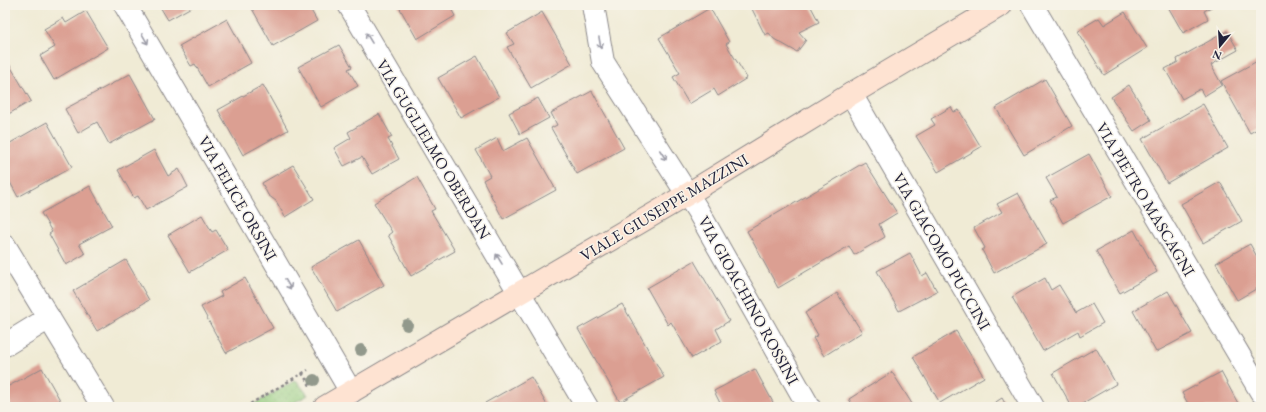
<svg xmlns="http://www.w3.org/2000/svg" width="1266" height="412" font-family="'EB Garamond',serif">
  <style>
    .grass { fill: url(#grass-dots); stroke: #5c785e }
    .building { fill: #db9f92 }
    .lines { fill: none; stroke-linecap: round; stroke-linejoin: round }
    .street-casing { stroke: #898688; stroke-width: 24 }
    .secondary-casing { stroke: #898688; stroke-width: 24 }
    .path { stroke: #898688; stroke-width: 2.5; stroke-dasharray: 3 3; stroke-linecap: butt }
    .street { stroke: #fff; stroke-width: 22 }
    .secondary { stroke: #fee3d2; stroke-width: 22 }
    .tree { fill: #92998c }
    .oneway { stroke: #9c9ca7 }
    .labels { text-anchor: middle; stroke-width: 3; stroke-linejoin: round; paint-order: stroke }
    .street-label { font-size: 16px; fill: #22223b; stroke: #f7f3e8 }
  </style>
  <defs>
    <pattern id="grass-dots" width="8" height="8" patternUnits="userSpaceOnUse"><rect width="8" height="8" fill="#96ce81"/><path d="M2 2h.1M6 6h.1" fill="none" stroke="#81b170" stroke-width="1.8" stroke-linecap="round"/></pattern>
  </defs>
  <rect width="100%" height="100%" fill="#f7f3e8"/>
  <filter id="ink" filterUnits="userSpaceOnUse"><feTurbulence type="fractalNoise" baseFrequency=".025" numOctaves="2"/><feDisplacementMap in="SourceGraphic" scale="8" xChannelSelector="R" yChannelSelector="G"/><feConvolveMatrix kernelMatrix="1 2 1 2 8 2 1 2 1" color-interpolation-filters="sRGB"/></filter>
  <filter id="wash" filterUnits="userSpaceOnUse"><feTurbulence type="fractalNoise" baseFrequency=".012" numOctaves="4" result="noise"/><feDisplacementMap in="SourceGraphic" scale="16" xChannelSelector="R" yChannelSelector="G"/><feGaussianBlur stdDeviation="0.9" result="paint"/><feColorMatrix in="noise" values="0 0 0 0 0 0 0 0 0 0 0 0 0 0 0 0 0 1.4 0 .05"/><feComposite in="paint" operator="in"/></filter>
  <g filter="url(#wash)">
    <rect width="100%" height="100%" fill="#f0ebd5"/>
    <polygon class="grass" points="296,380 308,395 286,407 249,407"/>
    <g id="blocks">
      <g class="building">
        <polygon points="159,5 195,5 168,20"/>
        <polygon points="250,5 308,5 317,21 273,46"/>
        <polygon points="398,5 449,5 455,16 417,39"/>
        <polygon points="750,5 810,5 819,22 799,32 806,40 797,52 774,39 769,33 765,35"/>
        <polygon points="1167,5 1215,5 1204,11 1208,19 1183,33"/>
        <polygon points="710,8 729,42 726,44 747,78 718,96 714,89 689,104 673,77 680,73 659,38"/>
        <polygon points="86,11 108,48 54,80 40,56 55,47 44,29 63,18 66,23"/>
        <polygon points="542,12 572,64 531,88 507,47 514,44 507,33"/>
        <polygon points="1125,12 1147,48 1104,75 1077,31 1099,18 1104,25"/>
        <polygon points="227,19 251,63 208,87 195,64 191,66 179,46"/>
        <polygon points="1227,31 1238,50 1211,65 1222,85 1204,96 1200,89 1182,99 1165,69 1178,62 1177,59"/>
        <polygon points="339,45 352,67 348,69 358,86 321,107 298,67"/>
        <polygon points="477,56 499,97 461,118 438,78"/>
        <polygon points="6,59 31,101 5,116 5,60"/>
        <polygon points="1261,59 1261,127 1250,133 1221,81"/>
        <polygon points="130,74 155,119 109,144 97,122 78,133 65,109"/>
        <polygon points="1045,79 1072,126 1024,155 996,108"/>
        <polygon points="263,85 288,130 243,155 218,110"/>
        <polygon points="1129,85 1151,120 1134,131 1111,97"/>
        <polygon points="592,91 624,148 577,174 551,128 557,125 551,113"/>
        <polygon points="538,98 549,118 520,134 509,113"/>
        <polygon points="1203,104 1228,148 1167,183 1142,139"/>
        <polygon points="951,107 954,112 959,110 981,147 938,172 916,136 935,125 931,119"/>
        <polygon points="379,114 392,137 388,139 399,159 372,174 362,157 344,166 334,148 351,138 348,132"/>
        <polygon points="47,122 72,167 18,197 5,173 5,146"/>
        <polygon points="497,138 503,151 527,138 556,190 503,219 483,180 490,176 476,150"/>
        <polygon points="154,150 168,176 179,169 188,187 146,210 138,196 134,198 118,170"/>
        <polygon points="1089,154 1112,196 1063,223 1050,200 1057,197 1046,178"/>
        <polygon points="865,162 897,213 879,224 885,237 854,255 849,246 778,288 747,231"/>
        <polygon points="293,165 314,199 285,217 276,201 268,195 262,183"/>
        <polygon points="417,177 435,209 431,211 455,251 411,276 388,235 392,232 374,203"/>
        <polygon points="1220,182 1242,221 1203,243 1181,204"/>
        <polygon points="90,186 112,226 79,244 85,254 66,265 49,234 52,232 41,213"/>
        <polygon points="1018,193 1047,244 994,273 982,250 985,248 974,228 1002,212 997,204"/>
        <polygon points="202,215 212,232 216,230 228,250 190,272 168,235"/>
        <polygon points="1134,230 1157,272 1120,293 1096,251"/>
        <polygon points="359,240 384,285 337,312 311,267"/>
        <polygon points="1250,244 1261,264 1261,286 1237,300 1216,263"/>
        <polygon points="910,253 922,276 927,273 937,291 899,311 877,271"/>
        <polygon points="126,260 149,300 97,331 73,291"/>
        <polygon points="694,261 729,321 716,329 722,341 692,358 671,322 668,325 647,288"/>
        <polygon points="245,278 273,328 226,353 201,307 222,296 220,292"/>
        <polygon points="1045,278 1051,290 1059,285 1076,313 1092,304 1103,323 1080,336 1078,331 1043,351 1012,297"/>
        <polygon points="1168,291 1192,333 1156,352 1133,311"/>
        <polygon points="837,293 862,332 824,356 813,338 818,335 805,313"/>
        <polygon points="622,304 664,377 620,402 578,329"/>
        <polygon points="956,331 984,377 940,403 913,357"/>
        <polygon points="1096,348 1116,384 1076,407 1072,407 1053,373"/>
        <polygon points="42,368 64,407 12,407 5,394 5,388"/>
        <polygon points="755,369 775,406 722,407 714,391"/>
        <polygon points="892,372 914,407 854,407 849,399"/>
        <polygon points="1221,372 1240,407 1190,407 1182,393"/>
        <polygon points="531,377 548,407 487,407 485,403"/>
        <polygon points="1002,398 1007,407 988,407"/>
      </g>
    </g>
  </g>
  <g filter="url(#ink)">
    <use href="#blocks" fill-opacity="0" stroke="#898688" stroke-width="1"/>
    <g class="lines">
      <g class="street-casing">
        <g id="street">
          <polyline points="125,5 351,392"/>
          <polyline points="349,5 587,407"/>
          <polyline points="593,5 603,62 698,211 809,407"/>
          <polyline points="1032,5 1261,392"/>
          <polyline points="851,94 1033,407"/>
          <polyline points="5,246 103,407"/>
          <polyline points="5,345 49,318"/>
        </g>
      </g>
      <g class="secondary-casing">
        <polyline id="secondary" points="325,407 688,194 851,94 1001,5"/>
      </g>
      <g class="path">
        <polyline points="302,373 311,387"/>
        <polyline points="245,407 308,370"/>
      </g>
      <use href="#street" class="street"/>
      <use href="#secondary" class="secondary"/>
    </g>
    <g class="tree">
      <circle cx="407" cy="325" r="6"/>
      <circle cx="361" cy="350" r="6"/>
      <circle cx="314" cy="380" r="6"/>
    </g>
    <defs><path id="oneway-shaft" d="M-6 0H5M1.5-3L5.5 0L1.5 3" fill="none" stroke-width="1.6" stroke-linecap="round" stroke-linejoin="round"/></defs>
    <g class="oneway">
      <use href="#oneway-shaft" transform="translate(369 38) rotate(-121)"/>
      <use href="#oneway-shaft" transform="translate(145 39) rotate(60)"/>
      <use href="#oneway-shaft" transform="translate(600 43) rotate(80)"/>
      <use href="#oneway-shaft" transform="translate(663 155) rotate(57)"/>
      <use href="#oneway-shaft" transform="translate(499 259) rotate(-121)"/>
      <use href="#oneway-shaft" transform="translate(288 284) rotate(60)"/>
    </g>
  </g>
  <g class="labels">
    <g class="street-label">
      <text transform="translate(434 149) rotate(59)" y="6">VIA GUGLIELMO OBERDAN</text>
      <text transform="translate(238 198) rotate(60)" y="6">VIA FELICE ORSINI</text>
      <text transform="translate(1146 199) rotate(59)" y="6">VIA PIETRO MASCAGNI</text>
      <text transform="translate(664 207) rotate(-31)" y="6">VIALE GIUSEPPE MAZZINI</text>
      <text transform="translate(942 251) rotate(60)" y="6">VIA GIACOMO PUCCINI</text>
      <text transform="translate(749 300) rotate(61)" y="6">VIA GIOACHINO ROSSINI</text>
    </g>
  </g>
  <rect width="1266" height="412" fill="none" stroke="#f7f3e8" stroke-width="20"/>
  <g transform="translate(1220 46) rotate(198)" stroke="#f7f3e8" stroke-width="3" paint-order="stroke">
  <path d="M0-3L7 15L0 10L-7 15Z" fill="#22223b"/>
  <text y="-6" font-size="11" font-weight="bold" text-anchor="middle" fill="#22223b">N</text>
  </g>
</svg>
